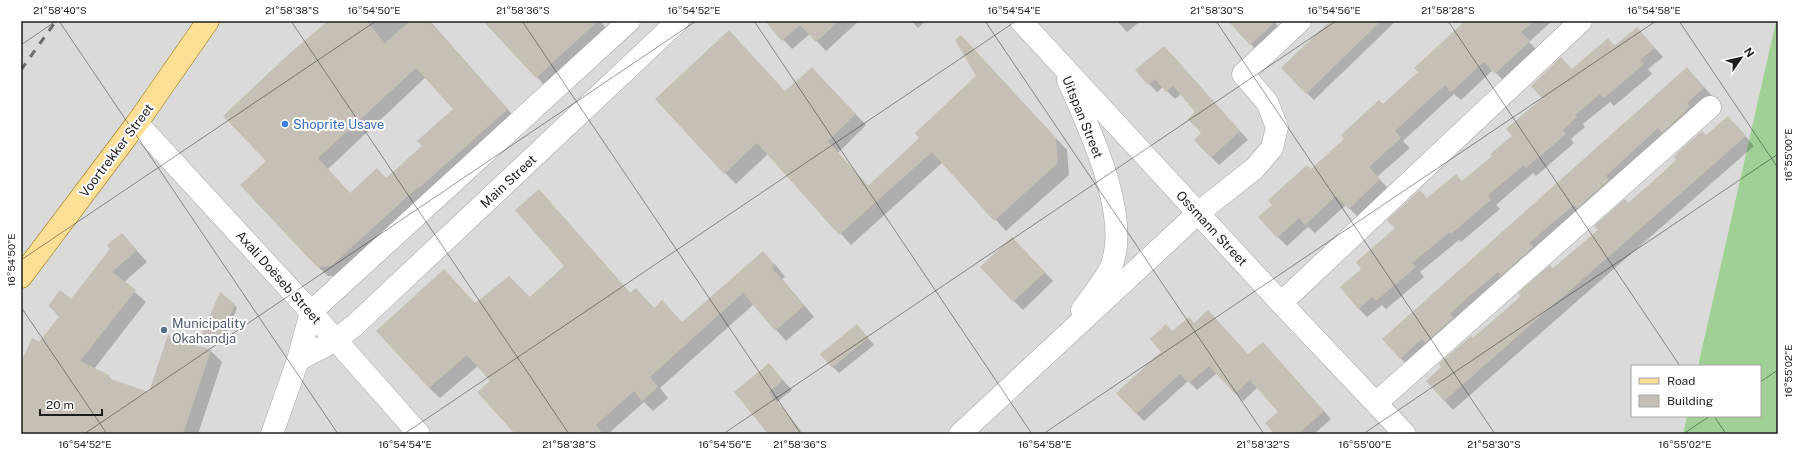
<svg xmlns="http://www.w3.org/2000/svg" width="1799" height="455" font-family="'Public Sans',sans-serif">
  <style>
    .residential { fill: #dbdada }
    .forest { fill: #a0d095 }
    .shadow { fill: #0003; fill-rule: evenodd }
    .building { fill: #c6bfb5; fill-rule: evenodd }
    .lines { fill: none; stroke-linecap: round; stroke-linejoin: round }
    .minor-casing { stroke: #a4a4a4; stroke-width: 23 }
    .major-casing { stroke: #957500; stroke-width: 23 }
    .minor { stroke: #fff; stroke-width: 22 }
    .major { stroke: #ffde96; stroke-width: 22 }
    .rail { stroke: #6b6b6b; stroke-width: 3; stroke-dasharray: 8 8; stroke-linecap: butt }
    .ticks { fill: none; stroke: #1d1d1d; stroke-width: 1; stroke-opacity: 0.45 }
    .shop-dot { fill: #3f7fe0; stroke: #fff; stroke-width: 1.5 }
    .service-dot { fill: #5c6f8a; stroke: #fff; stroke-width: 1.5 }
    .labels { text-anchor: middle; stroke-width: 4; stroke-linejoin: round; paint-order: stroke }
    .street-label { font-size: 13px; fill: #1d1d1d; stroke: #fff }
    .shop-label { font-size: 13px; fill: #366cbe; stroke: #fff; text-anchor: start }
    .service-label { font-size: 13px; fill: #4e5e75; stroke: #fff; text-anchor: start }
    .neatline { fill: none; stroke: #1d1d1d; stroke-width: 1.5 }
    .ticks-label { font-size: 10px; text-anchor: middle; fill: #1d1d1d }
  </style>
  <rect width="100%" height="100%" fill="#efece2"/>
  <polygon class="residential" points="21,21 1776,21 1698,366 1632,366 1632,416 1687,416 1683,434 21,434"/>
  <polygon class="forest" points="1776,21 1778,21 1778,434 1683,434 1687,416 1760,416 1760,366 1698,366"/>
  <g class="shadow">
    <path d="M330,21H430L517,120L342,276H328L317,266L267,161ZM426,77L455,109L423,146L386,179L350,194L328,169Z"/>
    <polygon points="485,21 600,21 609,31 547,88"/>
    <polygon points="766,21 859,21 826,51 810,34 792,49"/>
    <polygon points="912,21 926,21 918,28"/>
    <polygon points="1117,21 1141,21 1127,32"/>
    <polygon points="1229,21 1274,21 1280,29 1256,50"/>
    <polygon points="1331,21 1396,21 1314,100 1307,93"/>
    <polygon points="1475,21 1552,21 1529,42 1538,51 1505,82 1493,70 1461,100 1454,94 1403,141 1410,148 1377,177 1389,189 1358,217 1346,205 1315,233 1308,227 1287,246 1278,237 1311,170"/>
    <polygon points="1645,37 1663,57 1648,69 1652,74 1614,106 1610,102 1583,124 1585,127 1571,139 1574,143 1536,176 1533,173 1496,205 1500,209 1461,242 1459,240 1420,272 1424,277 1386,309 1382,305 1367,317 1358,308 1363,269 1396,228 1428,199 1462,182 1493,156 1513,136 1544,98 1572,70 1608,40 1615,46"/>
    <polygon points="972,48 1067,150 1069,175 1006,231 943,162 851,245 768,154 736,184 725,173 785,92 812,68 866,125 838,153 868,186 921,138 977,76"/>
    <polygon points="1172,55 1248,140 1219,165 1211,157 1197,112 1181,94 1175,99 1163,87 1157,92 1149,84"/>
    <polygon points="1696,78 1713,97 1410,367 1400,358"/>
    <polygon points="1737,126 1754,146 1453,410 1444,400 1473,339 1706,136"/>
    <polygon points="549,201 631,294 636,289 655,309 682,323 774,263 785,277 782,279 814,317 786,341 754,304 660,388 668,398 653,411 644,402 608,434 516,434 491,381 478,366 440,398 429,388 475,304 530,298 565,266"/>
    <polygon points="122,234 147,262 124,282 146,302 94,369 108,376 113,381 150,393 211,351 222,362 198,434 21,434 21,364 60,317 49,306 71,301"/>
    <polygon points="1021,247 1053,281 1023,310 1014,301"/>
    <polygon points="234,304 237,308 222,344 206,337 203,334"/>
    <polygon points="1194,324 1249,355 1270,351 1331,419 1314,434 1275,434 1279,412 1258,387 1243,401 1217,373 1197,390 1188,381 1144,421 1136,413 1173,332"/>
    <polygon points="863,332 874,345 839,373 833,367"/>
    <polygon points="769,365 792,390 777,402 804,434 769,434 735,392"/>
  </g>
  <g class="building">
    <path d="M328,21H366L385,43L410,21H429L508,109L419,188L418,187L331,266L317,267L240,185L266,161L223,116L290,53ZM416,68L453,109L417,141L422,146L386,178L377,168L350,193L318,158Z"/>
    <polygon points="483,21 598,21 536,78"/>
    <polygon points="765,21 839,21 816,42 800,25 782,41"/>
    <polygon points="1228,21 1276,21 1250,45"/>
    <polygon points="1330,21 1381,21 1306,94 1281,68"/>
    <polygon points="1465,21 1534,21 1521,32 1530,41 1495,74 1484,62 1451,92 1445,85 1395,131 1401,138 1369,167 1380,179 1349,209 1336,196 1305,225 1299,218 1277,238 1258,217 1272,205 1268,200 1307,165 1311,169 1344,139 1341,135 1379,100 1383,104 1418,72 1414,68"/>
    <polygon points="1637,27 1655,48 1640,60 1644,64 1604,98 1600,94 1575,115 1577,117 1563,130 1566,134 1526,168 1524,165 1488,195 1491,200 1451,234 1450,232 1412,263 1416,267 1376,301 1372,297 1358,309 1340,287 1361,269 1356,262 1395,228 1387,220 1420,190 1427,198 1456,174 1462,181 1492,156 1490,154 1512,136 1506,129 1542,98 1531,86 1561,57 1572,69 1608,38 1614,46"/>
    <polygon points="729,30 785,91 812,67 833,91 856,114 828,141 868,186 919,138 915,133 976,76 955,40 961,35 1056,138 1058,163 994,221 932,152 839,235 757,143 724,174 655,99"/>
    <polygon points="1164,46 1240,131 1211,158 1194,140 1201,133 1188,119 1195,112 1173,86 1166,92 1155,79 1148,85 1135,70"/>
    <polygon points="1687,67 1704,88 1687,103 1690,106 1685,110 1686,111 1662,133 1658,128 1606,176 1609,180 1577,208 1574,205 1529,243 1533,247 1501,276 1498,272 1467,298 1450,314 1454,317 1425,343 1422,339 1400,359 1382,339"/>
    <polygon points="1728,116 1746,136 1444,401 1426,381 1441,367 1439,364 1471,336 1473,338 1521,296 1518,293 1550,265 1553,268 1598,230 1594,226 1625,199 1628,203 1660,175 1676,160 1674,157 1678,152 1702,131 1706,135"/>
    <polygon points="539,189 630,293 636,288 654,308 662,300 682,322 763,251 775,265 772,268 804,306 775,331 743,293 650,377 658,387 642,401 634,391 596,425 603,434 515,434 477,392 490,381 467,355 429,388 376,331 444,269 475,303 509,276 530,297 564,266 515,210"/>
    <polygon points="122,233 137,250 112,272 136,290 80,361 109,375 108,378 149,392 168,335 211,350 183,434 21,434 21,362 32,338 39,342 60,315 48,306 60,290 71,299 110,249 107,245"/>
    <polygon points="1012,237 1045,272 1013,302 980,267"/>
    <polygon points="220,292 235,304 219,341 202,334"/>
    <polygon points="1208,310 1248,354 1263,342 1324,411 1298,434 1274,434 1265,423 1278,412 1250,380 1235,394 1209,366 1189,383 1180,374 1136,414 1116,393 1161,352 1150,339 1166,324 1172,331 1189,317 1194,323"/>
    <polygon points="857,324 868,338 832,368 820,354"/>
    <polygon points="769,363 783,380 769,392 804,434 768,434 734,392"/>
  </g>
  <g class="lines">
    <g class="minor-casing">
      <g id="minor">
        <polyline points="1021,21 1281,303 1405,434"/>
        <path d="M1068,80C1089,128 1133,219 1110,269C1103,283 1091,297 1082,310"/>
        <polyline points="137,123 311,312 419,434"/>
        <polyline points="1281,303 1581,21"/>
        <polyline points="298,360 336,340 355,325 678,21"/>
        <polyline points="1376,403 1710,107"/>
        <polyline points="272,434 298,360 311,312 629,21"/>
        <polyline points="960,434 1198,213 1255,168 1272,148 1277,127 1267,102 1243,74 1300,21"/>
      </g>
    </g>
    <g class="major-casing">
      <polyline id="major" points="21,277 137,123 208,21"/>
    </g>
    <use href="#minor" class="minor"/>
    <use href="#major" class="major"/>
    <polyline class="rail" points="21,70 56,21"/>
  </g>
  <path class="ticks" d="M59,21L338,434M291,21L569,434M522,21L801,434M754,21L1032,434M985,21L1264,434M1216,21L1495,434M1448,21L1680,366M1679,21L1778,168M21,45L56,21M21,260L376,21M21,307L107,434M1760,382L1778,370M1714,416L1726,434M84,434L696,21M404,434L1016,21M723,434L1336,21M1043,434L1656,21M1363,434L1778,154M1683,434L1710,416"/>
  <circle class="shop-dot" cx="285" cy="124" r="4"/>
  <circle class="service-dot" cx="164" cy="330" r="4"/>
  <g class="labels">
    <g class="street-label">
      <text transform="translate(1083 117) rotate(68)" y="5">Uitspan Street</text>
      <text transform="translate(116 150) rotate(-53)" y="5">Voortrekker Street</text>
      <text transform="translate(508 181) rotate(-43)" y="5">Main Street</text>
      <text transform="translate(1212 228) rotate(47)" y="5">Ossmann Street</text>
      <text transform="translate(279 277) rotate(48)" y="5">Axali Doëseb Street</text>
    </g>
    <g class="shop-label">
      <text x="293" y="129">Shoprite Usave</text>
    </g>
    <g class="service-label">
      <text x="172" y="328">Municipality<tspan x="172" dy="15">Okahandja</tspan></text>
    </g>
  </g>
  <rect width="1799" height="455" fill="none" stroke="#ffffff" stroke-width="44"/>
  <rect x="1631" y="365" width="130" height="52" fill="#ffffff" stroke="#a5a5a5"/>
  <rect x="1639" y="378" width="20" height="6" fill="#ffde96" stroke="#a5a5a5"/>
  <text x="1667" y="385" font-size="12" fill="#1d1d1d">Road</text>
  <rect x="1639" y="395" width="20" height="12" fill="#c6bfb5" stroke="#a5a5a5"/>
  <text x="1667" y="405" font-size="12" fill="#1d1d1d">Building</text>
  <g transform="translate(1741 58) rotate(56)" stroke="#ffffff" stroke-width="3" paint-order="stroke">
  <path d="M0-3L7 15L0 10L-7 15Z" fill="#1d1d1d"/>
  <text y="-6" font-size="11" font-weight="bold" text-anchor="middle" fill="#1d1d1d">N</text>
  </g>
  <path d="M40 409v6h62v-6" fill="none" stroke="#1d1d1d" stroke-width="2"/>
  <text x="46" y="409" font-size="12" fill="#1d1d1d" stroke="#ffffff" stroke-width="3" paint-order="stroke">20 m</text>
  <rect x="22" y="22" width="1755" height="411" class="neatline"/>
  <g class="ticks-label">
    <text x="60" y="14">21°58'40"S</text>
    <text x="292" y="14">21°58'38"S</text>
    <text x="374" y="14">16°54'50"E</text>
    <text x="523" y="14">21°58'36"S</text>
    <text x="694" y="14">16°54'52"E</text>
    <text x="1014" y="14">16°54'54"E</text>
    <text x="1217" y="14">21°58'30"S</text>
    <text x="1334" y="14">16°54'56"E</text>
    <text x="1448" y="14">21°58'28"S</text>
    <text x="1654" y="14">16°54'58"E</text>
    <text transform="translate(1788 155) rotate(-90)" y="4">16°55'00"E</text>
    <text transform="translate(11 260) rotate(-90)" y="4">16°54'50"E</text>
    <text transform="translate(1788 371) rotate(-90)" y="4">16°55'02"E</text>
    <text x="85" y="448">16°54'52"E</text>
    <text x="405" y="448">16°54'54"E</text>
    <text x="569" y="448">21°58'38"S</text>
    <text x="725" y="448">16°54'56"E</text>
    <text x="800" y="448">21°58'36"S</text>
    <text x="1045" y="448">16°54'58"E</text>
    <text x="1263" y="448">21°58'32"S</text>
    <text x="1365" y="448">16°55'00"E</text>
    <text x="1494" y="448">21°58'30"S</text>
    <text x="1685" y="448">16°55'02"E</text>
  </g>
</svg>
